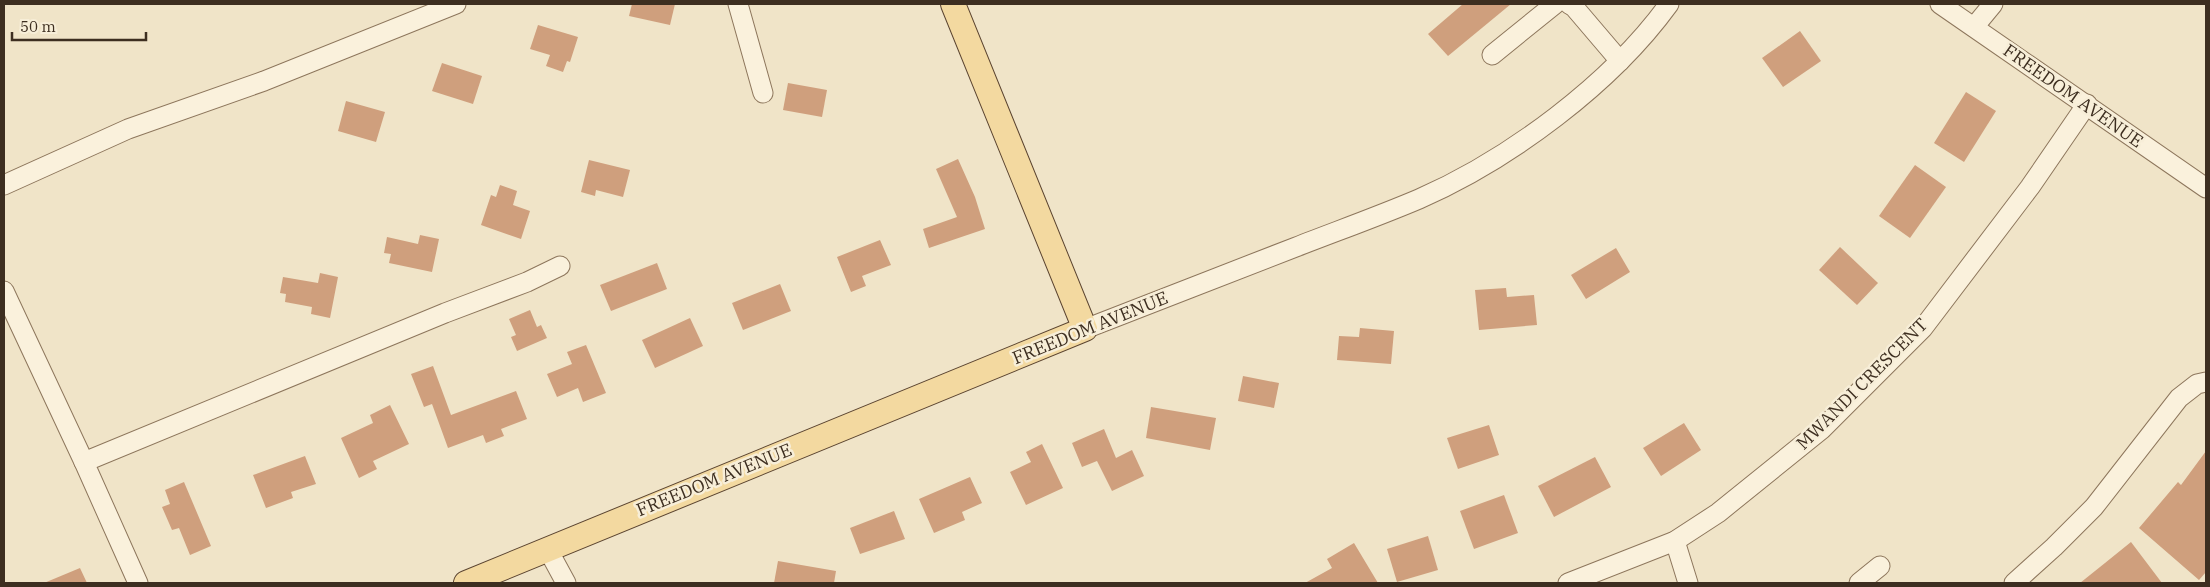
<svg xmlns="http://www.w3.org/2000/svg" width="2210" height="587" font-family="'IBM Plex Serif',serif">
  <style>
    .building { fill: #cf9f7d }
    .lines { fill: none; stroke-linecap: round; stroke-linejoin: round }
    .minor-casing { stroke: #8d765c; stroke-width: 21 }
    .major-casing { stroke: #5b4430; stroke-width: 26 }
    .minor { stroke: #faf1dc; stroke-width: 19 }
    .major { stroke: #f3d9a0; stroke-width: 24 }
    .labels { text-anchor: middle; stroke-width: 5; stroke-linejoin: round; paint-order: stroke }
    .street-label { font-size: 18px; fill: #3d2e20; stroke: #f7eed8 }
  </style>
  <rect width="100%" height="100%" fill="#f0e4c8"/>
  <g class="building">
    <polygon points="632,4 675,4 670,25 629,16"/>
    <polygon points="1463,4 1511,4 1448,56 1428,34"/>
    <polygon points="538,25 578,37 570,62 567,61 563,72 546,66 550,55 530,49"/>
    <polygon points="1800,31 1821,61 1783,87 1762,58"/>
    <polygon points="442,63 482,76 473,104 432,91"/>
    <polygon points="788,83 827,90 822,117 783,110"/>
    <polygon points="1966,92 1996,111 1964,162 1934,143"/>
    <polygon points="346,101 385,112 376,142 338,131"/>
    <polygon points="958,159 975,197 985,229 929,248 923,229 957,217 936,169"/>
    <polygon points="589,160 630,170 623,197 596,190 595,196 581,192"/>
    <polygon points="1915,165 1946,187 1910,238 1879,216"/>
    <polygon points="500,185 517,191 513,205 530,211 521,239 481,225 491,195 496,197"/>
    <polygon points="420,235 439,239 432,272 389,263 391,254 384,253 387,237 418,244"/>
    <polygon points="880,240 891,265 862,276 866,286 851,292 837,257"/>
    <polygon points="1840,247 1878,283 1857,305 1819,270"/>
    <polygon points="1616,248 1630,272 1586,299 1571,275"/>
    <polygon points="657,263 667,289 611,311 600,285"/>
    <polygon points="320,273 338,277 330,318 311,314 312,307 285,302 286,294 280,293 283,277 318,283"/>
    <polygon points="780,284 791,311 743,330 732,303"/>
    <polygon points="1506,288 1507,297 1534,295 1537,325 1479,330 1475,290"/>
    <polygon points="530,310 537,327 541,325 547,338 517,351 511,337 516,335 509,319"/>
    <polygon points="690,318 703,346 655,368 642,340"/>
    <polygon points="1360,328 1394,331 1391,364 1337,360 1339,336 1359,337"/>
    <polygon points="586,345 606,393 583,402 578,388 557,397 547,374 572,364 567,352"/>
    <polygon points="433,366 451,415 516,391 527,419 501,429 504,436 486,443 483,435 448,448 432,404 424,407 411,374"/>
    <polygon points="1243,376 1279,383 1274,408 1238,401"/>
    <polygon points="390,405 409,444 373,461 377,469 359,478 341,438 373,423 370,415"/>
    <polygon points="1151,407 1216,418 1210,450 1146,438"/>
    <polygon points="1684,423 1701,450 1661,476 1643,448"/>
    <polygon points="1489,425 1499,455 1458,469 1447,438"/>
    <polygon points="1104,429 1116,458 1132,450 1144,476 1112,491 1097,461 1082,467 1072,443"/>
    <polygon points="1042,444 1063,488 1026,505 1010,472 1031,462 1026,452"/>
    <polygon points="2206,451 2206,572 2199,580 2139,528 2178,482 2181,485"/>
    <polygon points="305,456 316,484 291,492 293,498 266,508 253,475"/>
    <polygon points="1595,457 1611,487 1554,517 1538,486"/>
    <polygon points="970,477 982,503 962,512 965,520 934,533 919,499"/>
    <polygon points="184,482 211,546 190,555 179,528 172,530 162,507 170,504 165,490"/>
    <polygon points="1504,495 1518,533 1474,549 1460,511"/>
    <polygon points="894,511 905,539 860,554 850,528"/>
    <polygon points="1428,536 1438,570 1397,582 1387,549"/>
    <polygon points="2131,542 2162,583 2080,583 2105,563"/>
    <polygon points="1354,543 1378,583 1305,583 1332,568 1327,559"/>
    <polygon points="778,561 836,571 834,583 774,583"/>
    <polygon points="80,568 87,583 44,583"/>
  </g>
  <g class="lines">
    <g class="minor-casing">
      <g id="minor">
        <polyline points="738,4 763,93"/>
        <polyline points="1569,4 1574,7 1620,61"/>
        <polyline points="1940,4 2206,188"/>
        <polyline points="1974,27 1993,4"/>
        <polyline points="1492,55 1555,4"/>
        <polyline points="4,185 128,129 264,81 456,4"/>
        <polyline points="4,291 84,462"/>
        <path d="M1085,329C1155,302 1226,274 1296,247C1337,231 1379,216 1419,199C1510,159 1611,84 1669,4"/>
        <polyline points="1675,541 1688,583"/>
        <polyline points="547,548 566,583"/>
        <polyline points="138,583 84,462 445,313 527,282 560,266"/>
        <polyline points="1568,583 1675,541 1718,513 1822,429 1923,328 2030,187 2087,104"/>
        <polyline points="1859,583 1880,566"/>
        <polyline points="2014,583 2054,547 2094,507 2179,398 2197,384 2206,382"/>
      </g>
    </g>
    <g class="major-casing">
      <polyline id="major" points="466,583 1085,329 953,4"/>
    </g>
    <use href="#minor" class="minor"/>
    <use href="#major" class="major"/>
  </g>
  <g class="labels">
    <g class="street-label">
      <text transform="translate(2073 96) rotate(35)" y="6">FREEDOM AVENUE</text>
      <text transform="translate(1090 328) rotate(-22)" y="6">FREEDOM AVENUE</text>
      <text transform="translate(1862 384) rotate(-45)" y="6">MWANDI CRESCENT</text>
      <text transform="translate(714 480) rotate(-22)" y="6">FREEDOM AVENUE</text>
    </g>
  </g>
  <rect width="2210" height="587" fill="none" stroke="#3d2e20" stroke-width="10"/>
  <path d="M12 32v8h134v-8" fill="none" stroke="#3d2e20" stroke-width="2.5"/>
  <text x="20" y="32" font-size="15" fill="#3d2e20" stroke="#f7eed8" stroke-width="4" paint-order="stroke">50 m</text>
</svg>
